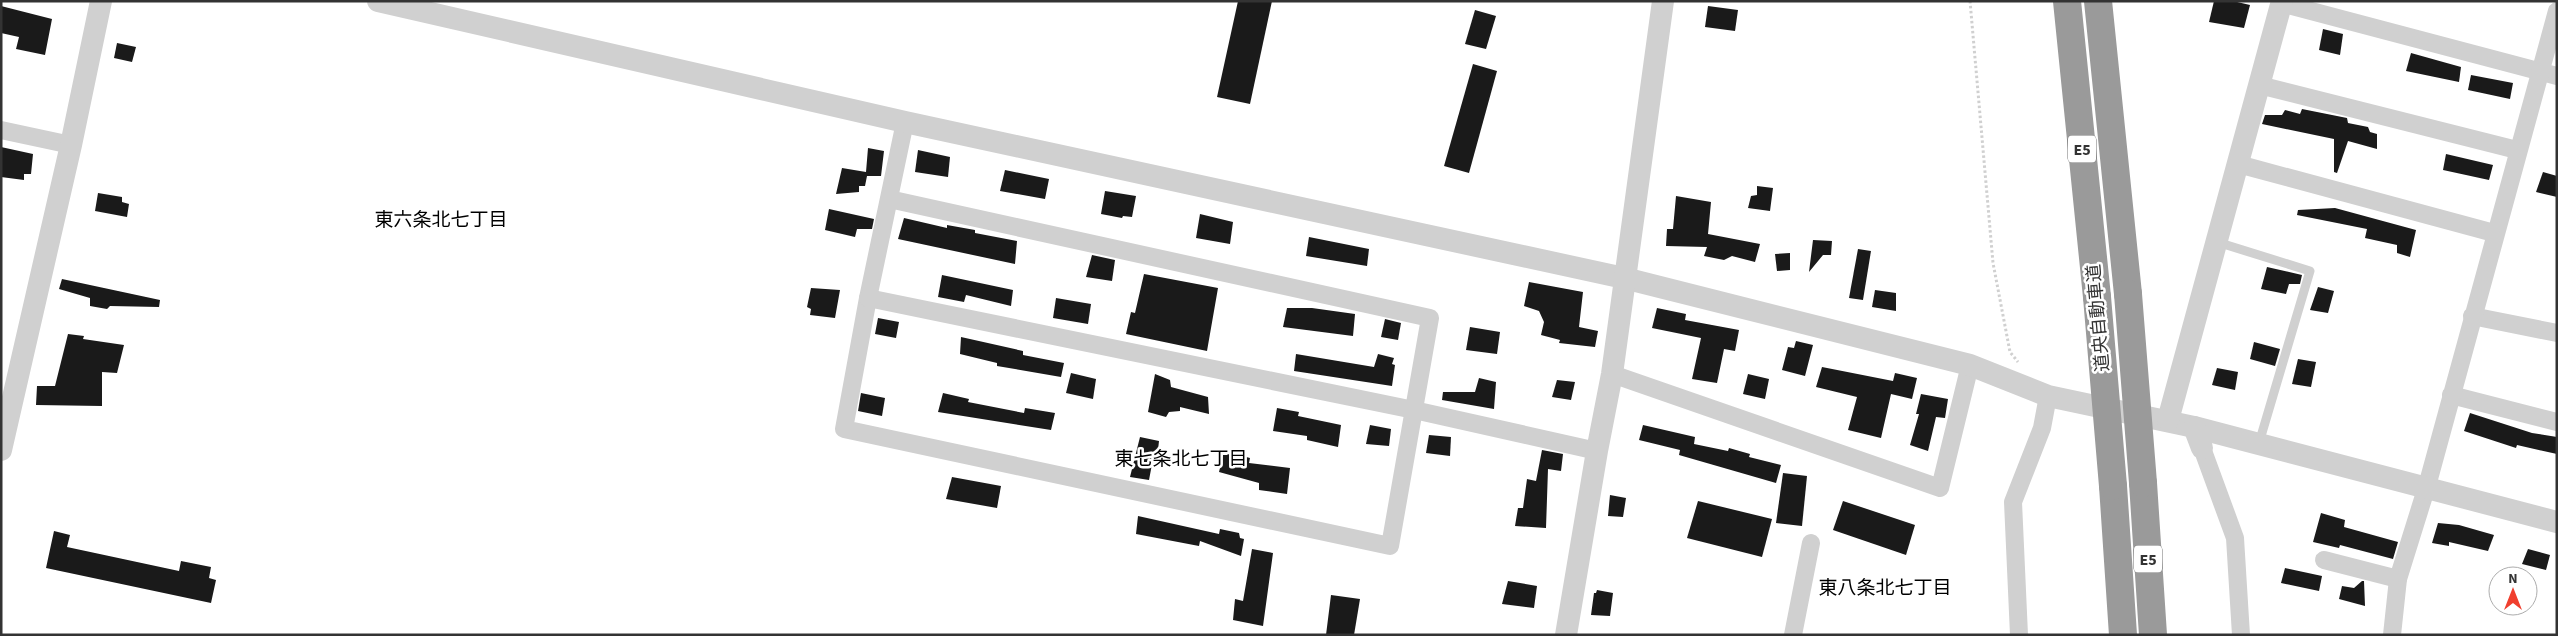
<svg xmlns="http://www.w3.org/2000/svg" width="2558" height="636" font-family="'Source Sans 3','Noto Sans JP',sans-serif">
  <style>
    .building { fill: #1a1a1a }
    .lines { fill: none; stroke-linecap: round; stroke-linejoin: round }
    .path { stroke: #d0d0d0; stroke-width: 3; stroke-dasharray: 2.5 2.5; stroke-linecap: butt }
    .service { stroke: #d0d0d0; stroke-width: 9 }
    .minor { stroke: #d0d0d0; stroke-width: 18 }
    .tertiary { stroke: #d0d0d0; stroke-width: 22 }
    .motorway { stroke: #9a9a9a; stroke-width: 28 }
    .motorway-bridge { stroke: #9a9a9a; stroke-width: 28 }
    .labels { text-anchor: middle; stroke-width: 5; stroke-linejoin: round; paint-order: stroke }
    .shield { fill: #fff; stroke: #707070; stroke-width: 1 }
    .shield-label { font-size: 16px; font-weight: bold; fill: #333 }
    .street-label { font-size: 18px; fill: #333; stroke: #fff }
    .neighbourhood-label { font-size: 19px; fill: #000; stroke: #fff }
  </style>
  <rect width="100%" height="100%" fill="#fff"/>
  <g class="building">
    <polygon points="1238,1 1272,1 1250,104 1217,97"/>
    <polygon points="2214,1 2233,1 2250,5 2244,28 2209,22"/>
    <polygon points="1,6 52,19 45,55 16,49 19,37 1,33"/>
    <polygon points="1708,6 1738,10 1735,31 1705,27"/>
    <polygon points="1475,10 1496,16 1486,49 1465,44"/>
    <polygon points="2323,29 2343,34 2340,55 2319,50"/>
    <polygon points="117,43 136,47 132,62 114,58"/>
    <polygon points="2411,53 2461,67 2459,82 2406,71"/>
    <polygon points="1473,64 1497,71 1469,173 1444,166"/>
    <polygon points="2471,75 2513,83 2510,99 2468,90"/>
    <polygon points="2302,109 2347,118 2348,123 2368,127 2370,132 2377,134 2377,149 2348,141 2337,173 2334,172 2334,139 2262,124 2265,115 2282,115 2285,110 2300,114"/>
    <polygon points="1,147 33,154 31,174 24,174 24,180 1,177"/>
    <polygon points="868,148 884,151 881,176 867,176 865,186 859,186 859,192 836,194 842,168 866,172"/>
    <polygon points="918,150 950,157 948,177 915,172"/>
    <polygon points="2446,154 2493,165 2489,180 2443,170"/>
    <polygon points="1005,170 1049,179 1045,199 1000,191"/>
    <polygon points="2543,172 2557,176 2557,197 2536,192"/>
    <polygon points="1757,186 1773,188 1770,211 1748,208 1751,196 1757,195"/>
    <polygon points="1105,191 1136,196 1132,217 1123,216 1122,218 1101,214"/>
    <polygon points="98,193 122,197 122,202 129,204 127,217 95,211"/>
    <polygon points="1676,196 1711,202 1708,234 1760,244 1755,262 1732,256 1724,260 1704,256 1707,247 1666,246 1667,229 1673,229"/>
    <polygon points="2335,208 2416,230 2410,257 2397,253 2397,245 2365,238 2367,229 2297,215 2298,210"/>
    <polygon points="829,209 874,219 872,229 857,229 855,237 825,230"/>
    <polygon points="1200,214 1233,222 1230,244 1196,238"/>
    <polygon points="904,218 947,228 947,225 975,230 975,233 1017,241 1015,264 898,239"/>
    <polygon points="1309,237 1369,249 1367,266 1306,256"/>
    <polygon points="1813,240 1832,241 1831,255 1823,255 1809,272"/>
    <polygon points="1858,249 1871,251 1863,300 1849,298"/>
    <polygon points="1790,253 1790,270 1777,271 1775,254"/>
    <polygon points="1092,255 1115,260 1112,281 1086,277"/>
    <polygon points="2267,267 2302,275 2300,284 2289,284 2286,294 2261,289"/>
    <polygon points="1144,274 1218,288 1207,351 1126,334 1131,312 1135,313"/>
    <polygon points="942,275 1013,290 1011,306 966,295 964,302 938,297"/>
    <polygon points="62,279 160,300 159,307 110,306 107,309 90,306 90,298 59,289"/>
    <polygon points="1529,282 1583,292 1579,327 1598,331 1595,347 1559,343 1560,340 1541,335 1544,322 1539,311 1524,306"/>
    <polygon points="2318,287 2334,291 2328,313 2310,310"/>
    <polygon points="811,288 840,290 835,318 810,315 811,309 807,307"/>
    <polygon points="1875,290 1896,293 1896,311 1872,307"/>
    <polygon points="1056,298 1091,304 1088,324 1053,318"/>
    <polygon points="1287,308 1312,308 1355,314 1353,336 1283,327"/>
    <polygon points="1657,308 1686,314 1685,320 1739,330 1735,351 1724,349 1717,383 1692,379 1701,338 1652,328"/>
    <polygon points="878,318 899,322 896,338 875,334"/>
    <polygon points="1385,319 1401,323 1398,340 1381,337"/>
    <polygon points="1470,327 1500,332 1497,354 1466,350"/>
    <polygon points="68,334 84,336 83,339 124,345 117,373 102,372 102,406 36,405 37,386 55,386"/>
    <polygon points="961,337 1023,351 1023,355 1064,363 1061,377 997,366 997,363 960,354"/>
    <polygon points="1796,341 1813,345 1805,376 1782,370 1788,347 1794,348"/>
    <polygon points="2254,342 2280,349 2275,366 2250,359"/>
    <polygon points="1296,354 1374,367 1378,354 1394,358 1392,364 1395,365 1392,386 1294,371"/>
    <polygon points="2298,359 2316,362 2311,387 2292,384"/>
    <polygon points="1822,367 1893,381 1895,373 1917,378 1912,399 1891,394 1881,438 1848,430 1857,397 1816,387"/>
    <polygon points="2217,368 2238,372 2235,390 2212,385"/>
    <polygon points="1071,373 1096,379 1093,399 1066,393"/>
    <polygon points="1155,374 1170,380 1171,387 1208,397 1209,414 1180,407 1180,411 1169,412 1166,417 1148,412"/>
    <polygon points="1748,374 1769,379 1765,399 1743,394"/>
    <polygon points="1479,378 1496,382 1494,409 1442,400 1443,392 1475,392"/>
    <polygon points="1557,380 1575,382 1571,400 1552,397"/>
    <polygon points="861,393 885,398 882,416 858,411"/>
    <polygon points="943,393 969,399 968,402 1024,413 1025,408 1055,413 1051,430 938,412"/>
    <polygon points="1921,394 1948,399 1945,418 1936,417 1928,451 1910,445 1919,414 1916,414"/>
    <polygon points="1277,408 1299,412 1298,416 1341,425 1338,447 1307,440 1307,436 1273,431"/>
    <polygon points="2470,413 2532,433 2557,437 2557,454 2517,445 2516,448 2464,431"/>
    <polygon points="1370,425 1391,429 1389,446 1366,444"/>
    <polygon points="1643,425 1695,437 1694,444 1728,451 1729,448 1750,454 1749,457 1781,465 1776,483 1679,455 1680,450 1639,440"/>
    <polygon points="1429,435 1451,437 1450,456 1426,453"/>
    <polygon points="1140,437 1159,441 1157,459 1153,459 1149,480 1130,477"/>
    <polygon points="1542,450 1563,454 1561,471 1548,469 1546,528 1515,526 1518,508 1523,508 1527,479 1536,481"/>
    <polygon points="1228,452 1250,458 1249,463 1290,468 1287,494 1259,490 1259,483 1219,472 1223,455 1227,455"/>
    <polygon points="1783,473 1807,476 1802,526 1776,523"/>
    <polygon points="952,477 1001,486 997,508 946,499"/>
    <polygon points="1610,495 1626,498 1623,517 1608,516"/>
    <polygon points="1698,501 1772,519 1762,557 1687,538"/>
    <polygon points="1843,501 1915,525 1906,555 1833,530"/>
    <polygon points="2321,513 2345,520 2344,527 2398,542 2393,559 2340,545 2339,548 2313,542"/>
    <polygon points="1138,516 1219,534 1220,529 1239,533 1240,538 1244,539 1241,556 1200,541 1199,546 1136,534"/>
    <polygon points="2438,523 2459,525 2494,535 2488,551 2449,542 2449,546 2432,543"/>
    <polygon points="54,531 70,535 67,547 179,571 181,561 211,567 209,578 216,580 211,603 46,568"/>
    <polygon points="1252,549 1273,553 1263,626 1233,620 1235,599 1243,601"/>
    <polygon points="2528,549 2550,555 2546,570 2522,564"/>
    <polygon points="2285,568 2322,576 2319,591 2281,583"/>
    <polygon points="1508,581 1537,586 1534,608 1502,604"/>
    <polygon points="2362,581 2364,581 2365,606 2339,599 2342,586 2354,588"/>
    <polygon points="1597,590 1613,593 1610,616 1591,615 1594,593 1596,593"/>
    <polygon points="1331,595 1360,599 1354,635 1326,635"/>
  </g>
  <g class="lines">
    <polyline class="path" points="1970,1 1993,263 2010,352 2018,362"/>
    <polyline class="service" points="2217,242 2310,271 2259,443"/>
    <g class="minor">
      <polyline points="2281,3 2557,76"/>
      <polyline points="2259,85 2517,150"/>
      <polyline points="1,130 71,145"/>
      <polyline points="2238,164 2494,233"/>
      <polyline points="889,199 1430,318 1390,546 844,429 868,298 905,122"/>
      <polyline points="868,298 1414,410 1597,451"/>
      <polyline points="2472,316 2557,333"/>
      <polyline points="1612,374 1940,488 1970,365"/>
      <polyline points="2451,395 2557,422"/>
      <polyline points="2202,448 2235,538 2241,635"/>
      <polyline points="2324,560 2398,579"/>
      <polyline points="1793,635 1811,543"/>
      <polyline points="2019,635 2013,502 2042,428 2048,396"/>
      <polyline points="2392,635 2398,579 2427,486 2557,11"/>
    </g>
    <g class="tertiary">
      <polyline points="378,1 905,122 1624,278 1970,365 2048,396 2194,427 2557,522"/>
      <polyline points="2168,420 2282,1"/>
      <polyline points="2194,427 2202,448"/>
      <polyline points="1,450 71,145 101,1"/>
      <polyline points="1566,635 1597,451 1612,374 1663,1"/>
    </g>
    <g class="motorway">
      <polyline points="2067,1 2097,297"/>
      <polyline points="2098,1 2128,294"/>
      <polyline points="2143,483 2153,635"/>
      <polyline points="2113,486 2123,635"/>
    </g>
    <g class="motorway-bridge">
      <polyline points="2128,294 2143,483"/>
      <polyline points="2097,297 2113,486"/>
    </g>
  </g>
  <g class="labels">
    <g class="shield">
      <rect x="2068" y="135.5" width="28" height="27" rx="4"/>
      <rect x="2134" y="545.5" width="28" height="27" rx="4"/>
    </g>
    <g class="shield-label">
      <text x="2082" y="155">E5</text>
      <text x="2148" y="565">E5</text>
    </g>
    <g class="street-label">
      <text transform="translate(2098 318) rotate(-95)" y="6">道央自動車道</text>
    </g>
    <g class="neighbourhood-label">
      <text x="441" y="226">東六条北七丁目</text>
      <text x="1181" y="465">東七条北七丁目</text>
      <text x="1885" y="594">東八条北七丁目</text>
    </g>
  </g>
  <rect width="2558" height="636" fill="none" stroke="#333333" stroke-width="5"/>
  <g transform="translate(2513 591)"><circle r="24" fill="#ffffff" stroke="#adadad"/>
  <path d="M0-4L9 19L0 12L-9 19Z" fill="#f03f2e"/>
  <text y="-8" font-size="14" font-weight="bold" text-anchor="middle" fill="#333333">N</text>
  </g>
</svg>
